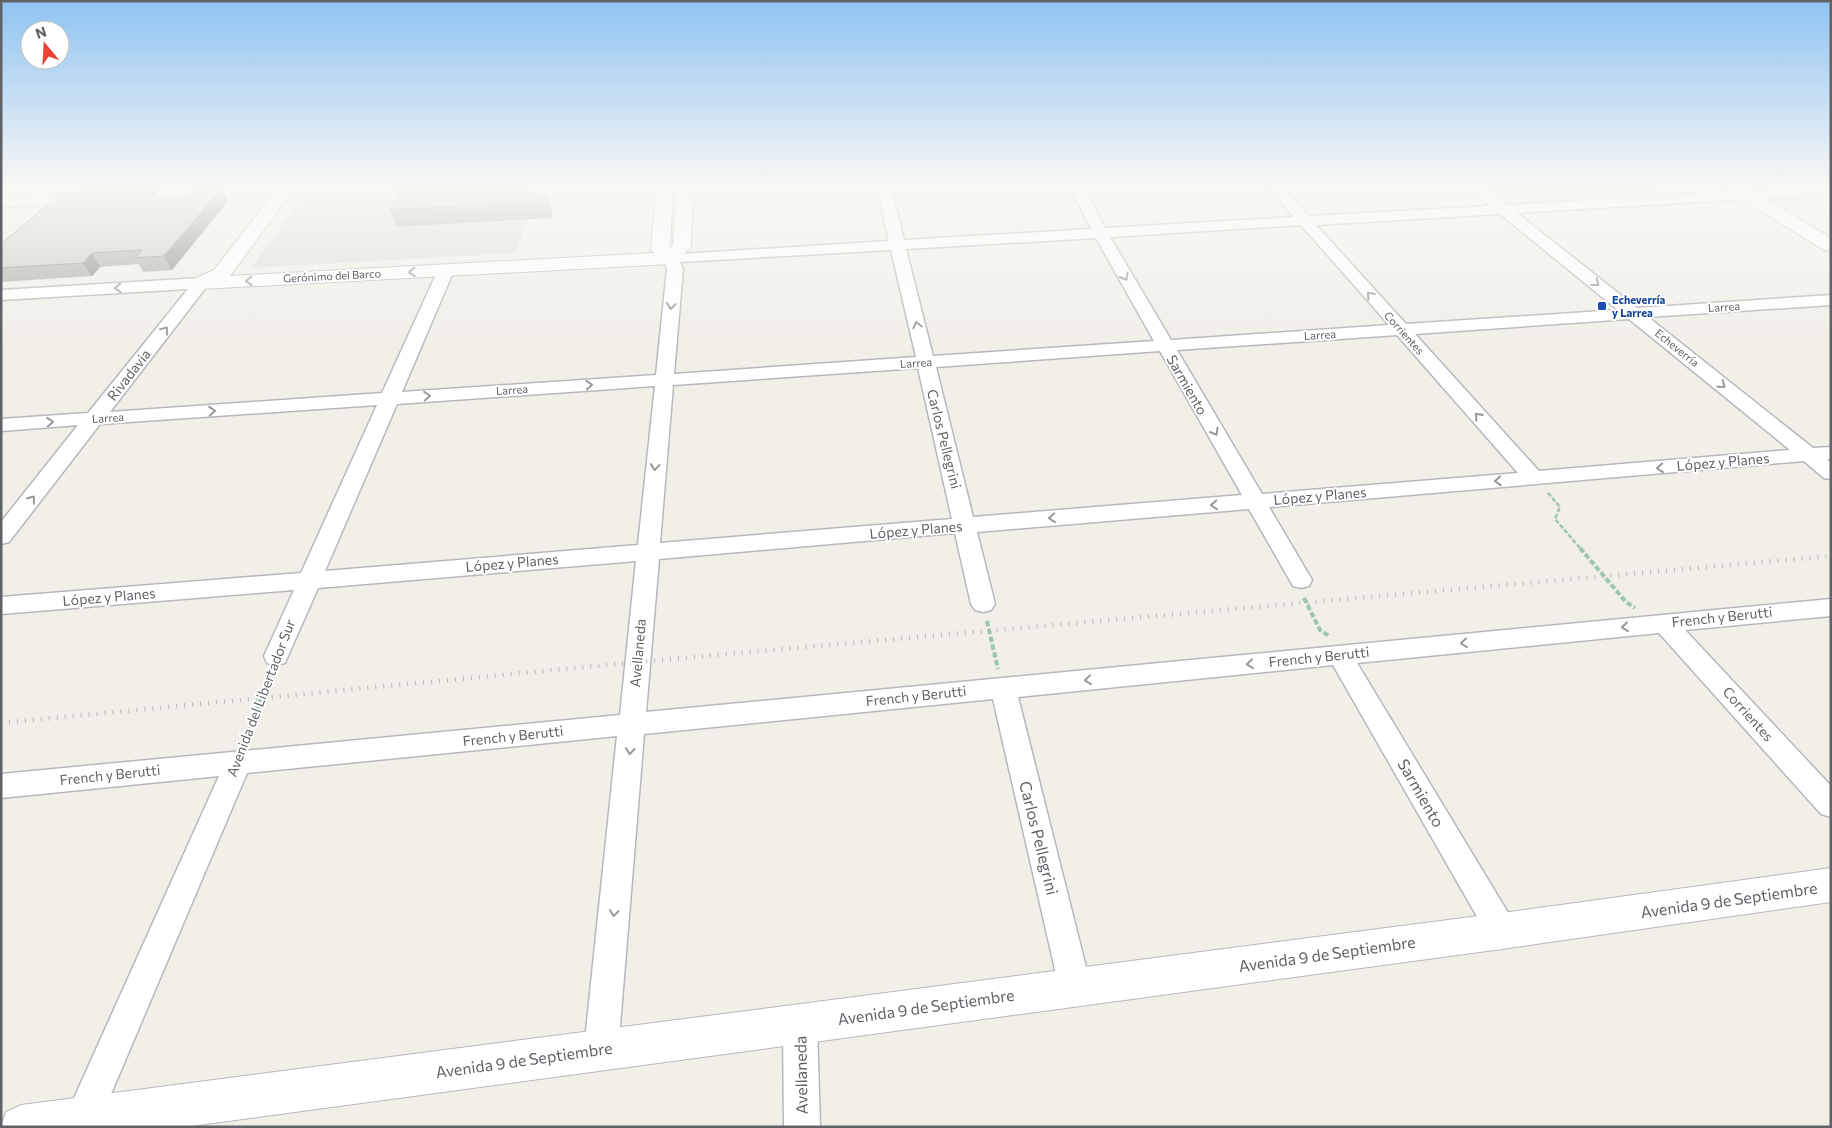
<svg xmlns="http://www.w3.org/2000/svg" width="1832" height="1128" font-family="Commissioner,sans-serif">
  <style>
    .education { fill: #e1ded6 }
    .lines { fill: none; stroke-linecap: round; stroke-linejoin: round }
    .minor-casing { stroke: #b5b8bc; stroke-width: 3 }
    .tertiary-casing { stroke: #b5b8bc; stroke-width: 2 }
    .secondary-casing { stroke: #b6babf; stroke-width: 2 }
    .path-far1 { stroke: #9cc7a9; stroke-width: 2.5; stroke-dasharray: 4.5 2; stroke-linecap: butt }
    .path { stroke: #9cc7a9; stroke-width: 4; stroke-dasharray: 5.5 2.5; stroke-linecap: butt }
    .minor { fill: #fff; fill-rule: evenodd }
    .tertiary { fill: #fff; fill-rule: evenodd }
    .secondary { fill: #fff; fill-rule: evenodd }
    .rail { stroke: #b6b7b8; stroke-width: 4.5; stroke-dasharray: 1 7; stroke-linecap: butt }
    .wall { fill: #afaea9 }
    .shaded-wall { fill: #8f8d8a }
    .building { fill: #cccac5; stroke: #8f8d8a }
    .oneway { stroke: #979a9d }
    .transit-dot { fill: #1a4fb4; stroke: #fff; stroke-width: 2 }
    .labels { text-anchor: middle; stroke-width: 4; stroke-linejoin: round; paint-order: stroke }
    .far-street-label { font-size: 11px; fill: #5f6368; stroke: #fff }
    .far-transit-label { font-size: 11px; font-weight: bold; fill: #164399; stroke: #fff; text-anchor: start }
    .street-label { font-size: 14px; fill: #5f6368; stroke: #fff }
    .near-street-label { font-size: 16px; fill: #5f6368; stroke: #fff }
  </style>
  <rect width="100%" height="100%" fill="#f1efe8"/>
  <g class="education">
    <polygon points="1491,187 1692,187 1695,189 1508,200"/>
    <polygon points="418,188 397,227 527,220 516,253 251,268 304,196"/>
  </g>
  <g class="lines">
    <g class="minor-casing">
      <g id="minor">
        <polygon points="69,187 84,187 54,216 44,216 42,213 44,210"/>
        <path d="M877,187H891L904,240L1091,229L1070,187H1084L1105,228L1294,217L1268,187H1283L1309,216L1490,206L1469,187H1485L1507,205L1831,187V194L1517,213L1637,308L1831,295V305L1648,317L1813,448L1831,447V459H1827L1831,463V479L1824,478L1804,461L1269,507L1312,580L1309,586L1301,588L1293,586L1249,509L977,532L995,604L991,610L983,612L975,610L971,604L955,533L659,559L646,712L1831,599V616L1685,630L1831,786V817L1821,814L1659,633L1357,663L1513,921L1517,931L1513,941L1502,946L1491,941L1333,665L1018,697L1091,987L1086,998L1075,1003L1064,998L1059,987L993,699L644,734L618,1050L613,1062L601,1067L589,1062L584,1050L617,736L247,773L97,1127H68L64,1119L70,1107L219,776L1,798V774L620,715L636,561L318,588L288,656L285,663L276,665L267,663L264,656L294,590L1,614V597L301,573L377,405L100,424L9,542L1,544V522L78,425L1,431V419L88,413L188,289L1,300V290L201,278L207,280L209,283L207,286L110,412L382,393L438,270L440,267H452L454,270L402,392L656,375L667,269L662,258L665,255L889,241ZM1500,214L1618,310L1406,324L1316,225ZM1301,225L1389,325L1171,340L1110,237ZM1096,238L1154,341L933,356L906,249ZM891,250L916,357L674,374L683,269L680,262ZM1629,319L1790,450L1539,471L1415,334ZM1397,335L1518,473L1262,494L1177,350ZM1160,351L1242,495L973,517L936,367ZM918,368L952,519L660,543L673,385ZM655,386L638,545L325,571L397,404Z"/>
        <polygon points="800,1007 812,1012 817,1024 820,1127 784,1127 783,1024 788,1012"/>
      </g>
    </g>
    <g class="tertiary-casing">
      <g id="tertiary">
        <polygon points="1726,187 1746,187 1831,238 1831,251 1824,250 1728,191"/>
        <polygon points="1831,868 1831,902 1502,949 184,1127 1,1127 6,1112 21,1105 1502,913"/>
      </g>
    </g>
    <g class="secondary-casing">
      <polygon id="secondary" points="204,187 324,187 322,191 291,193 230,276 654,253 651,249 657,187 673,187 670,248 673,245 677,187 693,187 691,246 677,262 670,264 201,289 194,287 191,283 194,279 214,270 273,194 1,207 1,197"/>
    </g>
    <polyline class="path-far1" points="1548,493 1560,507 1555,519 1581,549"/>
    <g class="path">
      <polyline points="1580,548 1626,602 1635,608"/>
      <polyline points="1304,598 1320,630 1329,636"/>
      <polyline points="987,621 998,669"/>
      <polyline points="246,740 270,673"/>
    </g>
    <use href="#minor" class="minor"/>
    <use href="#tertiary" class="tertiary"/>
    <use href="#secondary" class="secondary"/>
    <polyline class="rail" points="1,723 637,662 1831,556"/>
  </g>
  <g class="wall">
    <polygon points="403,187 518,187 519,190 547,196 552,213 552,218 396,227 390,210"/>
    <polygon points="154,188 158,196 192,194 222,188 228,201 172,270 143,272 139,264 100,267 92,276 1,282 1,244"/>
  </g>
  <g class="shaded-wall">
    <polygon points="511,187 518,187 519,192 511,189"/>
    <polygon points="154,188 161,201 146,197"/>
    <polygon points="222,188 228,201 172,270 164,256"/>
    <polygon points="547,196 552,213 552,218 547,201"/>
    <polygon points="92,253 100,267 92,276 83,263"/>
  </g>
  <g class="building">
    <polygon points="403,187 511,187 511,189 547,196 547,201 390,210"/>
    <polygon points="154,188 146,197 192,194 196,190 222,188 164,256 135,258 142,250 92,253 83,263 1,268 1,244 61,193"/>
  </g>
  <defs><path id="oneway-chevron" d="M-2-3.5L2.5 0L-2 3.5" fill="none" stroke-width="1.6" stroke-linecap="round" stroke-linejoin="round" transform="scale(1.25)"/></defs>
  <g class="oneway">
    <use href="#oneway-chevron" transform="translate(412 272) rotate(177)"/>
    <use href="#oneway-chevron" transform="translate(1125 277) rotate(60)"/>
    <use href="#oneway-chevron" transform="translate(249 281) rotate(177)"/>
    <use href="#oneway-chevron" transform="translate(1596 283) rotate(38)"/>
    <use href="#oneway-chevron" transform="translate(118 288) rotate(177)"/>
    <use href="#oneway-chevron" transform="translate(1370 295) rotate(-131)"/>
    <use href="#oneway-chevron" transform="translate(671 306) rotate(96)"/>
    <use href="#oneway-chevron" transform="translate(917 325) rotate(-103)"/>
    <use href="#oneway-chevron" transform="translate(165 330) rotate(-52)"/>
    <use href="#oneway-chevron" transform="translate(589 385) rotate(-4)"/>
    <use href="#oneway-chevron" transform="translate(1722 385) rotate(39)"/>
    <use href="#oneway-chevron" transform="translate(427 396) rotate(-4)"/>
    <use href="#oneway-chevron" transform="translate(212 411) rotate(-4)"/>
    <use href="#oneway-chevron" transform="translate(1478 416) rotate(-132)"/>
    <use href="#oneway-chevron" transform="translate(50 422) rotate(-4)"/>
    <use href="#oneway-chevron" transform="translate(1215 432) rotate(60)"/>
    <use href="#oneway-chevron" transform="translate(655 467) rotate(95)"/>
    <use href="#oneway-chevron" transform="translate(1660 468) rotate(175)"/>
    <use href="#oneway-chevron" transform="translate(1498 481) rotate(175)"/>
    <use href="#oneway-chevron" transform="translate(32 499) rotate(-52)"/>
    <use href="#oneway-chevron" transform="translate(1214 505) rotate(175)"/>
    <use href="#oneway-chevron" transform="translate(1052 518) rotate(175)"/>
    <use href="#oneway-chevron" transform="translate(1625 627) rotate(174)"/>
    <use href="#oneway-chevron" transform="translate(1464 643) rotate(174)"/>
    <use href="#oneway-chevron" transform="translate(1250 664) rotate(174)"/>
    <use href="#oneway-chevron" transform="translate(1088 680) rotate(174)"/>
    <use href="#oneway-chevron" transform="translate(630 751) rotate(96)"/>
    <use href="#oneway-chevron" transform="translate(614 913) rotate(96)"/>
  </g>
  <linearGradient id="sky" x2="0" y2="1"><stop stop-color="#8fc3f1"/><stop offset="0.54" stop-color="#f9f8f5"/><stop offset="1" stop-color="#f9f8f5" stop-opacity="0"/></linearGradient>
  <rect width="1832" height="345" fill="url(#sky)"/>
  <rect class="transit-dot" x="1597" y="301" width="10" height="10" rx="2.5"/>
  <g class="labels">
    <g class="far-street-label">
      <text transform="translate(332 276) rotate(-3)" y="4">Gerónimo del Barco</text>
      <text transform="translate(1724 307) rotate(-4)" y="4">Larrea</text>
      <text transform="translate(1404 333) rotate(48)" y="4">Corrientes</text>
      <text transform="translate(1320 335) rotate(-4)" y="4">Larrea</text>
      <text transform="translate(1677 348) rotate(39)" y="4">Echeverría</text>
      <text transform="translate(916 363) rotate(-4)" y="4">Larrea</text>
      <text transform="translate(512 390) rotate(-4)" y="4">Larrea</text>
      <text transform="translate(108 418) rotate(-4)" y="4">Larrea</text>
    </g>
    <g class="far-transit-label">
      <text x="1612" y="304">Echeverría<tspan x="1612" dy="13">y Larrea</tspan></text>
    </g>
    <g class="street-label">
      <text transform="translate(129 375) rotate(-52)" y="5">Rivadavia</text>
      <text transform="translate(1187 385) rotate(60)" y="5">Sarmiento</text>
      <text transform="translate(944 439) rotate(76)" y="5">Carlos Pellegrini</text>
      <text transform="translate(1723 462) rotate(-5)" y="5">López y Planes</text>
      <text transform="translate(1320 496) rotate(-5)" y="5">López y Planes</text>
      <text transform="translate(916 530) rotate(-5)" y="5">López y Planes</text>
      <text transform="translate(512 563) rotate(-5)" y="5">López y Planes</text>
      <text transform="translate(109 597) rotate(-5)" y="5">López y Planes</text>
      <text transform="translate(1722 617) rotate(-6)" y="5">French y Berutti</text>
      <text transform="translate(638 653) rotate(-85)" y="5">Avellaneda</text>
      <text transform="translate(1319 657) rotate(-6)" y="5">French y Berutti</text>
      <text transform="translate(916 696) rotate(-6)" y="5">French y Berutti</text>
      <text transform="translate(261 698) rotate(-69)" y="5">Avenida del Libertador Sur</text>
      <text transform="translate(1748 714) rotate(48)" y="5">Corrientes</text>
      <text transform="translate(513 736) rotate(-6)" y="5">French y Berutti</text>
      <text transform="translate(110 775) rotate(-6)" y="5">French y Berutti</text>
    </g>
    <g class="near-street-label">
      <text transform="translate(1421 793) rotate(60)" y="6">Sarmiento</text>
      <text transform="translate(1039 838) rotate(76)" y="6">Carlos Pellegrini</text>
      <text transform="translate(1729 900) rotate(-8)" y="6">Avenida 9 de Septiembre</text>
      <text transform="translate(1327 954) rotate(-8)" y="6">Avenida 9 de Septiembre</text>
      <text transform="translate(926 1007) rotate(-8)" y="6">Avenida 9 de Septiembre</text>
      <text transform="translate(524 1060) rotate(-8)" y="6">Avenida 9 de Septiembre</text>
      <text transform="translate(801 1075) rotate(-91)" y="6">Avellaneda</text>
    </g>
  </g>
  <rect width="1832" height="1128" fill="none" stroke="#5f6368" stroke-width="5"/>
  <g transform="translate(45 45) rotate(342)"><circle r="24" fill="#ffffff" stroke="#bfc1c3"/>
  <path d="M0-4L9 19L0 12L-9 19Z" fill="#ea4335"/>
  <text y="-8" font-size="14" font-weight="bold" text-anchor="middle" fill="#5f6368">N</text>
  </g>
</svg>
